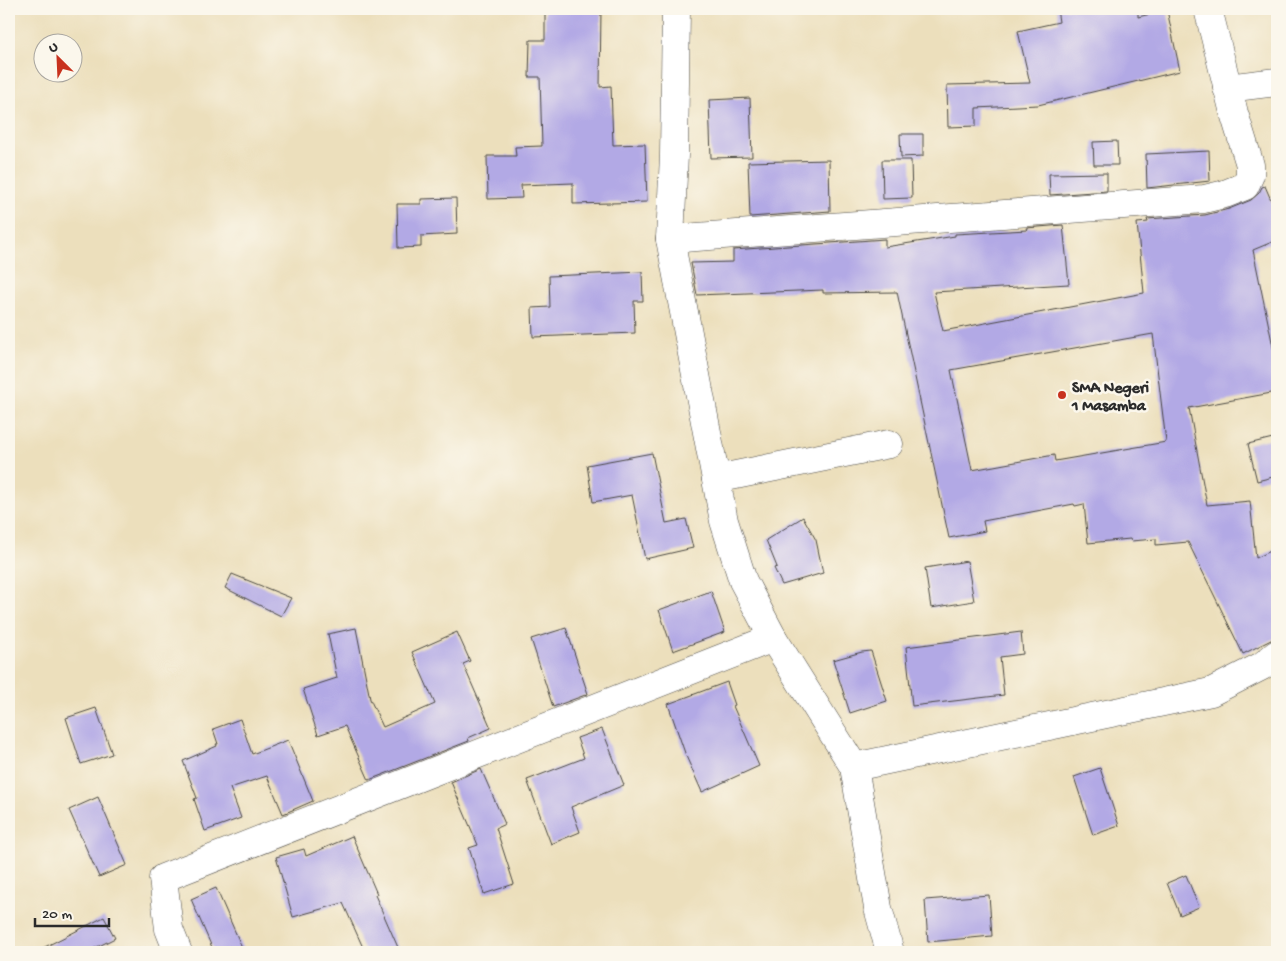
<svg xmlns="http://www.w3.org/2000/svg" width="1286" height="961" font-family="'Gochi Hand',sans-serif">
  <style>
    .building { fill: #b2a9e5; fill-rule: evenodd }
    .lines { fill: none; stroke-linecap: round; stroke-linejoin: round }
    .minor-casing { stroke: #484641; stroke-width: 29 }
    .minor { stroke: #fff; stroke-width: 28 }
    .poi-dot { fill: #c8321e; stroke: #fbf7ec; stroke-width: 2 }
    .labels { text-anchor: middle; stroke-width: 5; stroke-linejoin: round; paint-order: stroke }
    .poi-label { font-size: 16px; font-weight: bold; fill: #2b2b2b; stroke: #fbf7ec; text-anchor: start }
  </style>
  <rect width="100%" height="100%" fill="#fbf7ec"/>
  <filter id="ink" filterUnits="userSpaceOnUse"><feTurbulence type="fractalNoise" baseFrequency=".02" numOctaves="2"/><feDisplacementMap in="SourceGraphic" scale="10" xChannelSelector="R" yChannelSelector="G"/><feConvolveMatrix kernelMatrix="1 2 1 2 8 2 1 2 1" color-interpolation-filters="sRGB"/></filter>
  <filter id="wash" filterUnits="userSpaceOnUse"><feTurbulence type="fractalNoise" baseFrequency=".0096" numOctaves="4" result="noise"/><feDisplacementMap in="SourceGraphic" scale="20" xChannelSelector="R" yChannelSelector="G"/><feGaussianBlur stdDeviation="1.12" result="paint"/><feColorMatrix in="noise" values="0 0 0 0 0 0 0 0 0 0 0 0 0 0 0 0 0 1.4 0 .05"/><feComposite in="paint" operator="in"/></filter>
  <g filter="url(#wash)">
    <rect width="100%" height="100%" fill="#ecdfbc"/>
    <g id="blocks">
      <g class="building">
        <polygon points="545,9 601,9 600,87 611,86 613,145 645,144 647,202 573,204 573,183 521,185 522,198 488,199 487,156 516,156 515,147 542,146 540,77 529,77 530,40 545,40"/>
        <polygon points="1057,9 1138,9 1138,17 1167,10 1180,71 1038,105 976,108 976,126 948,127 947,85 1030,83 1018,31 1059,22"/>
        <polygon points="750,98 752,157 711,158 709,100"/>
        <polygon points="900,134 923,134 923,156 901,157"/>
        <polygon points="1117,141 1118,165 1094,165 1093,142"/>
        <polygon points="1209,151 1210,181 1147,188 1146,154"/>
        <polygon points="829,160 830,211 750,217 748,162"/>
        <polygon points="882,160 911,160 912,198 883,199"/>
        <polygon points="1107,173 1107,191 1050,195 1049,174"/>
        <path d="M1265,186L1277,214V240L1253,250L1277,366V392L1189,408L1207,505L1250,501L1256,558L1277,548V637L1243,654L1188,542L1156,545V539L1131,541L1130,539L1088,543L1084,504L1075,506L1074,504L983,521L985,531L949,538L897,292L823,293V290L697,295L691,263L733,262V250L885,239V247L955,236V234L1027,230L1026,228L1063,225L1069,284L934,292L943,331L1144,293L1137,223L1148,222L1147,219L1205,215L1229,209L1251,200L1259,193L1262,187ZM1153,334L1166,442L1055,461L1054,455L972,470L951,370Z"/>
        <polygon points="456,198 457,234 421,236 421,247 398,248 397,204 421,204 421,199"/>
        <polygon points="642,272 643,301 634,301 635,333 533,337 532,308 550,307 549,276"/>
        <polygon points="1277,437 1277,476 1257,481 1248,444"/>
        <polygon points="652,453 666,523 686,519 693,548 645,559 632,495 593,502 587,465"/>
        <polygon points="803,517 816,540 823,573 782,585 774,568 777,567 766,540"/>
        <polygon points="967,561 974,601 931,608 925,568"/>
        <polygon points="232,574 291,598 281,616 225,588"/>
        <polygon points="711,591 725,632 673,651 659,610"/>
        <polygon points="356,628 370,699 383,727 435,704 412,652 457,632 470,661 463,664 491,728 468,738 469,741 369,780 345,726 318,735 303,689 337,678 328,634"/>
        <polygon points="566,628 588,694 553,707 531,639"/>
        <polygon points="1021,632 1023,654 1000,657 1004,695 912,706 906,647"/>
        <polygon points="871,651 887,701 850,713 833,660 862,652"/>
        <polygon points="727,682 735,705 733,706 759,766 702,792 686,756 668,704"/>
        <polygon points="96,708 112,754 81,764 66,718"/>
        <polygon points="240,719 252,754 288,740 313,801 283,814 267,776 230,788 241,818 205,831 194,799 197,798 183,761 217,746 216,744 218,744 213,729"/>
        <polygon points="602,729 624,785 571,807 580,832 551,844 527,780 584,758 577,738"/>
        <polygon points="1100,768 1119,826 1093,835 1074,777"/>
        <polygon points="481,769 505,824 496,828 514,884 484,894 469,848 478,845 451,782"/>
        <polygon points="98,797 127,865 99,877 69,810"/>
        <polygon points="352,836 377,894 375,895 400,952 365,952 343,903 293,917 276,857 304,849 306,856"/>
        <polygon points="1186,875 1199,907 1180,915 1167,883"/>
        <polygon points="216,888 244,952 214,952 191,899"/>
        <polygon points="989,895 992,936 928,942 925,900"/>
        <polygon points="104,917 115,938 87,952 35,952"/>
      </g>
    </g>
  </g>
  <g filter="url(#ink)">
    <use href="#blocks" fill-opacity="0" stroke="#484641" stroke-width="1"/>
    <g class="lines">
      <g class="minor-casing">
        <g id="minor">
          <polyline points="676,9 674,155 670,239 724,521 743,581 773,638 854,767 878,908 890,952"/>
          <polyline points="1227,88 1277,82"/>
          <polyline points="670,239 1204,199 1225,194 1245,186 1250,175 1250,165 1234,113 1208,9"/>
          <polyline points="716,479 889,444"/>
          <polyline points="854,767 1211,692 1262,666 1277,654"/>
          <polyline points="178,952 169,929 163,878 773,638"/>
        </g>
      </g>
      <use href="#minor" class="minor"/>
    </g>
  </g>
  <circle class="poi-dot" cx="1062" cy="395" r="5"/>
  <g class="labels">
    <g class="poi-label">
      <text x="1072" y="392">SMA Negeri<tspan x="1072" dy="18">1 Masamba</tspan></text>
    </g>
  </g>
  <rect width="1286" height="961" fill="none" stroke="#fbf7ec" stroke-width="30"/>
  <g transform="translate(58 58) rotate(336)"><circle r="24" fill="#fbf7ec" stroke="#a8a59f"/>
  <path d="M0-4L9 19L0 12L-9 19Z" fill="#c8321e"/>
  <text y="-8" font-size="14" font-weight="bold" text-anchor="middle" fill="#2b2b2b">U</text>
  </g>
  <path d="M35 918v8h74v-8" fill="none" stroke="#2b2b2b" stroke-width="2.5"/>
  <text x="42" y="918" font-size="15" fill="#2b2b2b" stroke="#fbf7ec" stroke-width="4" paint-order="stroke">20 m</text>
</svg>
